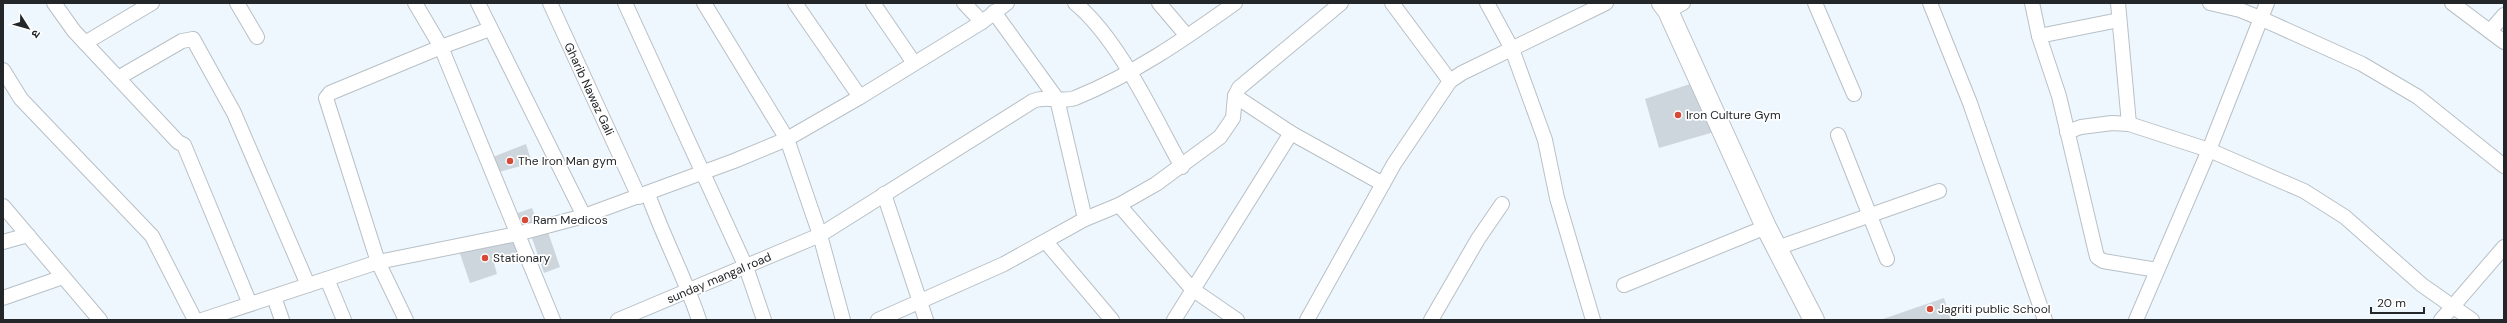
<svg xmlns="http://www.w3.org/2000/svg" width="2507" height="323" font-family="'DM Sans','Noto Sans Devanagari',sans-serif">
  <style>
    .building { fill: #ced6dd }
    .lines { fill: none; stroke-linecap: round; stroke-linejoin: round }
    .street-casing { stroke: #b8c0c6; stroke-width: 16 }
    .secondary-casing { stroke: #b8c0c6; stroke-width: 22 }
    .street { stroke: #fff; stroke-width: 14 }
    .secondary { stroke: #fff; stroke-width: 20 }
    .poi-dot { fill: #d64936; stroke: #fff; stroke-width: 1.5 }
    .labels { text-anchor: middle; stroke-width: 3.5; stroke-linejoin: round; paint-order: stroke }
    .street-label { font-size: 12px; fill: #24272a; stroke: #fff }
    .poi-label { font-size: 12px; fill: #24272a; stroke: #fff; text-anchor: start }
  </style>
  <rect width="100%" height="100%" fill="#eef7fd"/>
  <g class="building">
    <polygon points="1693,83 1714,132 1659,148 1645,99"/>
    <polygon points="526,144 532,163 495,173 488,159"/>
    <polygon points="532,208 538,225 518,231 512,215"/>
    <polygon points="548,232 560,267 544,273 532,238"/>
    <polygon points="515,238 521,254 494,263 497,274 470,283 459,251"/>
    <polygon points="1944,298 1951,320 1880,320"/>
  </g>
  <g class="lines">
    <g class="street-casing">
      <g id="street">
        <polyline points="54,3 74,31 178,142 184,145 250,304"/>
        <polyline points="237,3 257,37"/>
        <polyline points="415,3 441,47 553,320"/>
        <polyline points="478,3 584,216"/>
        <polyline points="550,3 639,197"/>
        <polyline points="625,3 746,267 764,320"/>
        <polyline points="704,3 787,139 860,97 982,22 1007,3"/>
        <polyline points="795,3 860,97"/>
        <polyline points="873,3 914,63"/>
        <polyline points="964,3 982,22"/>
        <path d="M1075,3C1119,39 1154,117 1182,167"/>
        <polyline points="1159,3 1187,36"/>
        <polyline points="1392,3 1450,81"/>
        <polyline points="1487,3 1512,49 1545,140 1557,198 1593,320"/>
        <polyline points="1815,3 1854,94"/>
        <polyline points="1930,3 1970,103 2045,320"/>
        <polyline points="2032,3 2039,36 2059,96 2097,257 2103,261 2157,270"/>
        <polyline points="2118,3 2129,124"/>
        <polyline points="2210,3 2240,10 2260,18 2362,64 2418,97 2504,166"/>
        <polyline points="2452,3 2504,42"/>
        <polyline points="1668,11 1683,3"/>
        <polyline points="994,12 1057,99 1085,219"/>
        <polyline points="2491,30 2504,15"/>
        <polyline points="2039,36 2119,20"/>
        <polyline points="85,43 152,3"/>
        <polyline points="3,70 21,99 152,236 195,320"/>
        <polyline points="118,78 182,41 193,39 234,113 308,285"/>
        <polyline points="1235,96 1291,133 1383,184"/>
        <polyline points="2067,132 2081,127 2112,123 2129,124 2209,150 2304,191 2345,217 2422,285 2472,320"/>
        <polyline points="1838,135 1887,259"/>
        <path d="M648,194C663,237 685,277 699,320"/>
        <polyline points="884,194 926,320"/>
        <polyline points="1119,205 1192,289 1237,320"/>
        <polyline points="3,206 100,320"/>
        <polyline points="3,242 28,235"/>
        <polyline points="1046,242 1112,320"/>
        <polyline points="1777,248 1939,191"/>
        <polyline points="327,279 344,320"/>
        <polyline points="1624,285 1766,227"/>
        <polyline points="274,297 282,320"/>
        <polyline points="3,298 63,277"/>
        <path d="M202,320L378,262L517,234L584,216L734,161L787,139L820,235L1033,101C1047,95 1060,103 1075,98C1134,74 1183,40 1235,3"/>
        <polyline points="406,320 378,262 326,98 330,93 441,47 490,29"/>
        <polyline points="618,320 820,235 843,320"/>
        <polyline points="878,320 1004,264 1085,219 1119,205 1156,184 1220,137 1233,118 1235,96 1239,88 1341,3"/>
        <polyline points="1174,320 1291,133"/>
        <polyline points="1307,320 1394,164 1450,81 1462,73 1606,3"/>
        <polyline points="1431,320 1478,239 1502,204"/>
        <polyline points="2136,320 2209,150 2267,3"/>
        <polyline points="2441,320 2504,247"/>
      </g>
    </g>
    <g class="secondary-casing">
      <polyline id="secondary" points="1662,3 1668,11 1766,227 1814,320"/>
    </g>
    <use href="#street" class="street"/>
    <use href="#secondary" class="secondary"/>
  </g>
  <g class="poi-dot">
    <circle cx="1678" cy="115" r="4"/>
    <circle cx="510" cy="161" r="4"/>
    <circle cx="525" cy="220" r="4"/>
    <circle cx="485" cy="258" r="4"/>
    <circle cx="1930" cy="309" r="4"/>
  </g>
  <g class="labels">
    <g class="street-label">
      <text transform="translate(589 89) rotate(65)" y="4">Gharib Nawaz Gali</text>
      <text transform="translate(719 278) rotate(-23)" y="4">sunday mangal road</text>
    </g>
    <g class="poi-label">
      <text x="1686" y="119">Iron Culture Gym</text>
      <text x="518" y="165">The Iron Man gym</text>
      <text x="533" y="224">Ram Medicos</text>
      <text x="493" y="262">Stationary</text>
      <text x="1938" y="313">Jagriti public School</text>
    </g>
  </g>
  <rect width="2507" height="323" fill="none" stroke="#24272a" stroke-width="8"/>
  <g transform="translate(28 28) rotate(127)" stroke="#ffffff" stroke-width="3" paint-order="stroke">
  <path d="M0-3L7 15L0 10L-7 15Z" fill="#24272a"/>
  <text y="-6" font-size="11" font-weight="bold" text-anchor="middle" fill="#24272a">उ</text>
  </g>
  <path d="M2371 307v6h53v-6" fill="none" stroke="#24272a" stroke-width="2"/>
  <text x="2377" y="307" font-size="12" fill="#24272a" stroke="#ffffff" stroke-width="3" paint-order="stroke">20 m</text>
</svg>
